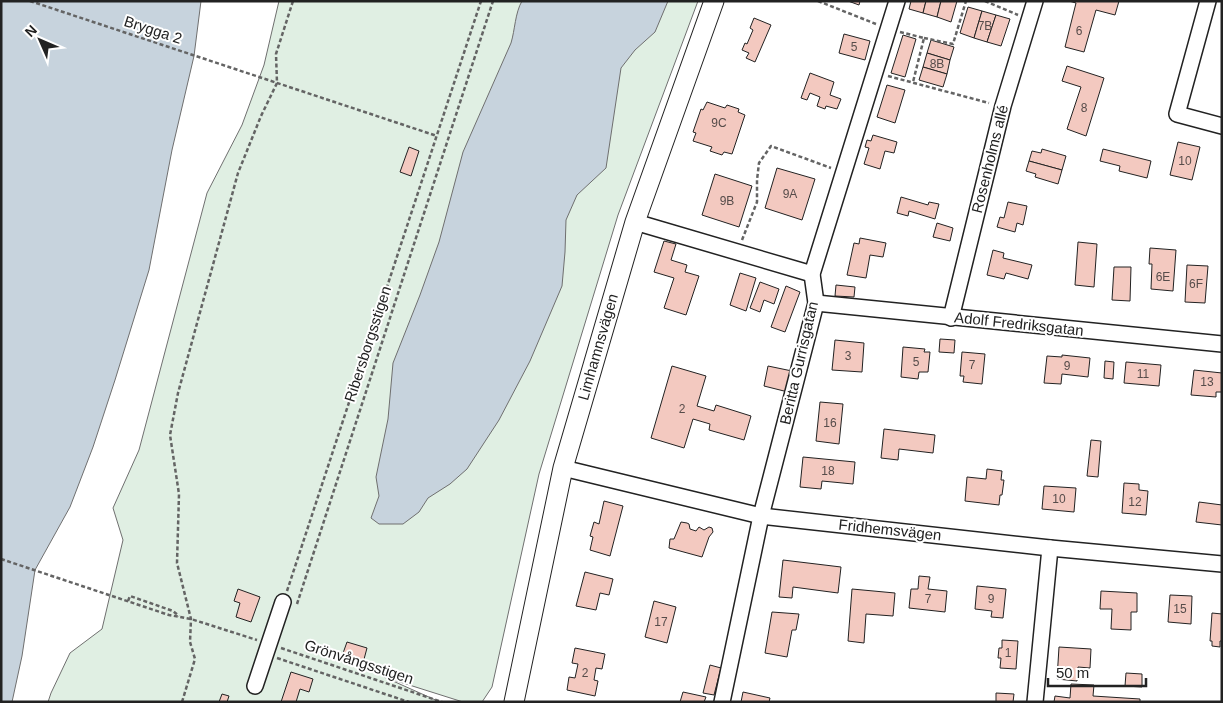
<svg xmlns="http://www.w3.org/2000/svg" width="1223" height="703" font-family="Helvetica,sans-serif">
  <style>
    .green { fill: #e0efe3; stroke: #6f6f6f }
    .water { fill: #c7d3dd; stroke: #6f6f6f }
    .building { fill: #f3c9c0; stroke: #222 }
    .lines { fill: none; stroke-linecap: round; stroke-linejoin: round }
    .minor-casing { stroke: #222; stroke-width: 18 }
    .major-casing { stroke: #222; stroke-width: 21 }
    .path { stroke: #646464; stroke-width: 2.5; stroke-dasharray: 4 2.5; stroke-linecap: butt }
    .minor { stroke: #fff; stroke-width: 15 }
    .major { stroke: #fff; stroke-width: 19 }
    .labels { text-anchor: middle; stroke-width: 4; stroke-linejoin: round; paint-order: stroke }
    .number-label { font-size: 12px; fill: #564c4a }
    .street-label { font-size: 15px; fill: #222; stroke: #fff }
  </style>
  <rect width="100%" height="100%" fill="#fff"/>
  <polygon class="green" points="279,1 698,1 618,215 539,474 492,687 482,702 463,702 384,677 440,702 48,702 51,693 70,653 102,629 123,540 113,508 139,450 207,193 242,125 264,65"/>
  <g class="water">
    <polygon points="1,1 201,1 194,56 172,150 149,270 115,380 93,447 70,507 35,570 22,656 12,702 1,702"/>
    <path d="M522,1H668L655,32L635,50L621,68L606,168L577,195L566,220L565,252L562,286L530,361L499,420L467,469L450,484L428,498L419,512L403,524H379L371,518L379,496L376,477L388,419L393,363L420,295L439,242L463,152L511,43C515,30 515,13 522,1Z"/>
  </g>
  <g class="building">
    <polygon points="848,1 860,1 859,5"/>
    <polygon points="911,1 926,1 923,13 909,9"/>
    <polygon points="926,1 941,1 937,17 923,13"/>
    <polygon points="941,1 957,1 951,22 937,17"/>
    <polygon points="1069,1 1119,1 1115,15 1096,10 1084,52 1065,47 1076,3"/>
    <polygon points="968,7 982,11 974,38 960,33"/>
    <polygon points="982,11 996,15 987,42 974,38"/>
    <polygon points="996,15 1010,19 1001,46 987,42"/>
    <polygon points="754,18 771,25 755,62 746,58 749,53 742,50 745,43 747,44 753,30 750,28"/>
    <polygon points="844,34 870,41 865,60 839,53"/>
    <polygon points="903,35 916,39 905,77 891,73"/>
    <polygon points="931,40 954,47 950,60 927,53"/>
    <polygon points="927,53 950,60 947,74 923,67"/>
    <polygon points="1067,66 1104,78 1086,136 1067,129 1081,87 1062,81"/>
    <polygon points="923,67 947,74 943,87 919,80"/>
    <polygon points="810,73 834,82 830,95 841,99 837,109 826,106 825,109 817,106 820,97 810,93 807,100 801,98"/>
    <polygon points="887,85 905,90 895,123 877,117"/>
    <polygon points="707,102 725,108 727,105 739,109 738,112 745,115 732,154 724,152 722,155 710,151 712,147 693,141 696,133 693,132 701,109 703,110"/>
    <polygon points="873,135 897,142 894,153 885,151 880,169 864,164 869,148 865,147 867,140 871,141"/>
    <polygon points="1178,142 1200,147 1192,180 1170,175"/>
    <polygon points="409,147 419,151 411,176 400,172"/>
    <polygon points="1042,149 1066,156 1062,170 1029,161 1032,151 1041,153"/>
    <polygon points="1103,149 1151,161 1147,178 1119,171 1120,166 1100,161"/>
    <polygon points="1029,161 1062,170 1058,184 1035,177 1036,174 1026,171"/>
    <polygon points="777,168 815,179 802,220 765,208"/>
    <polygon points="715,174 752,186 739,227 702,215"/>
    <polygon points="901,197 928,205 929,202 939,204 935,219 909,211 908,216 897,213"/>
    <polygon points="1008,202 1027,206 1023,225 1017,223 1015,232 997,227 1000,217 1004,218"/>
    <polygon points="937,223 953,228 950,241 933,237"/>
    <polygon points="860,238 886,243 883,257 870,255 866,278 847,275 854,243 859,244"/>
    <polygon points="664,241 676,244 671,260 687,265 685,272 699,276 686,315 664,308 674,278 654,272"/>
    <polygon points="1078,242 1097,244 1094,287 1075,285"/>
    <polygon points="1150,248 1176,250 1173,291 1151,289 1152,264 1149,264"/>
    <polygon points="993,250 1004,253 1003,258 1032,265 1028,279 1006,273 1004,279 987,275"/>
    <polygon points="1187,265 1208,266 1205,303 1185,302"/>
    <polygon points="1114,267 1131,267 1130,301 1112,300"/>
    <polygon points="740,273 756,278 746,311 730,305"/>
    <polygon points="760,282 779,289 774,304 764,300 760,312 750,308"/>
    <polygon points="836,285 855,287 854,297 835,296"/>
    <polygon points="786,286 800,292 785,332 771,327"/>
    <polygon points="940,339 955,340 954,353 939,352"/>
    <polygon points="835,340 864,343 862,372 832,370"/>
    <polygon points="903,347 925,349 924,352 930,352 928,372 919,372 918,379 901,377"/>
    <polygon points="962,352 985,354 982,384 963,382 964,376 960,376"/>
    <polygon points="1062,355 1090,358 1088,377 1062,374 1061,384 1044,383 1047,356 1062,357"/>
    <polygon points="1105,361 1114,362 1113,379 1104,378"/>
    <polygon points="1126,362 1161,365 1159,386 1124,383"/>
    <polygon points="672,366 706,376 697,406 714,411 716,405 751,416 744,440 709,430 710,424 693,419 684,448 651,438"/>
    <polygon points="768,366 792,371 788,392 764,386"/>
    <polygon points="1194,370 1222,373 1222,392 1216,392 1216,397 1191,395"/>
    <polygon points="820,402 843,404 839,444 816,441"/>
    <polygon points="884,429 935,435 933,453 899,449 898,460 881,458"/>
    <polygon points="1091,440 1101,441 1098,477 1087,476"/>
    <polygon points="803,457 855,462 853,484 822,481 821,489 800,487"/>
    <polygon points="987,469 1002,471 1001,480 1004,480 1002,495 1000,495 999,505 965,501 967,477 986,479"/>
    <polygon points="1124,483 1139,484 1139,490 1148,491 1146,515 1122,513"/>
    <polygon points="1044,486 1076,488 1074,512 1042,509"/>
    <polygon points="604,501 623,506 610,556 590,550 593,537 590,536 594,522 599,524"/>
    <polygon points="1199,502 1222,505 1222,525 1196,522"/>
    <polygon points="681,522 687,523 689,524 690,529 696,531 699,527 704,530 709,527 712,528 713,532 709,537 702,557 669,548 670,539 674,539"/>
    <polygon points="783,560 841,567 838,593 793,587 792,598 779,597"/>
    <polygon points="585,572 613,579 609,595 600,593 596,610 576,606"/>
    <polygon points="919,576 930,577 928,589 947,591 945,612 909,608 911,589 918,589"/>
    <polygon points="977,586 1006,589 1003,618 991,617 992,611 975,609"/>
    <polygon points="238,589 260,597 251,622 236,617 240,603 234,601"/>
    <polygon points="852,589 895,593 893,616 866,614 864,643 848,641"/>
    <polygon points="1101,591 1137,593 1137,612 1131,612 1131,630 1111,629 1112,609 1100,609"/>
    <polygon points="1170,595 1192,596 1191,624 1168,622"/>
    <polygon points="654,601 676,607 667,643 645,637"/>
    <polygon points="772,612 799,614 796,630 792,630 787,657 765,653"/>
    <polygon points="1212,613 1222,614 1222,641 1220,641 1220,647 1212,646 1212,641 1210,641"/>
    <polygon points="1002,640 1018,641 1016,669 1000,668 1001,658 998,658 999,648 1002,648"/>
    <polygon points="347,642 367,648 363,663 342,656"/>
    <polygon points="1059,647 1091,649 1090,668 1078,667 1077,681 1057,679"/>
    <polygon points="575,648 605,654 602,669 596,668 594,680 598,681 595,696 567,690 569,677 575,678 578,664 572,663"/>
    <polygon points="710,665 721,668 714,695 703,693"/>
    <polygon points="291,672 313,679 309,692 300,689 296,702 281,702"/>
    <polygon points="1126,673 1142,674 1142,687 1125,686"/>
    <polygon points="1071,684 1094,685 1093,696 1140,699 1140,702 1054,702 1055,696 1070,698"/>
    <polygon points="683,692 706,697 704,702 680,702"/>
    <polygon points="743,692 770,698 769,702 741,702"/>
    <polygon points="996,693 1014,694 1013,702 996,702"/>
    <polygon points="222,694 229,696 227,702 219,702"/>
  </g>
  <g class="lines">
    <g class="minor-casing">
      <g id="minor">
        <polyline points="1208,1 1177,114 1222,126"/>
        <polyline points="635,222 812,274"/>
        <polyline points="816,303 1222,344"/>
        <polyline points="951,318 1003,106 1035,1"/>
        <polyline points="563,468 761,516 1050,548 1222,564"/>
        <polyline points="255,686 283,602"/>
        <polyline points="722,702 761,516 816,303 812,274 897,1"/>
        <polyline points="1035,702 1050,548"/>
      </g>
    </g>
    <g class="major-casing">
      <polyline id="major" points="514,702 563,468 635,222 714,1"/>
    </g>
    <g class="path">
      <polyline points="30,1 437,136"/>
      <polyline points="818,1 876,24"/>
      <polyline points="985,1 1018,15"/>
      <polyline points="900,32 924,38 913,82"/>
      <polyline points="924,38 953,44 966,1"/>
      <polyline points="888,76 989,103"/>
      <polyline points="742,240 757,202 757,180 759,163 771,146 831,168"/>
      <polyline points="1,559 169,615 191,619 257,640"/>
      <polyline points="287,591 481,1"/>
      <polyline points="128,601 130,596 173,611 179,616"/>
      <polyline points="297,604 493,1"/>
      <polyline points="281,648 442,702"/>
      <polyline points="277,658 409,702"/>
      <polyline points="182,702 195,659 190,642 191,619 177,563 179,494 170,435 178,393 238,173 261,116 277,83 276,54 293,1"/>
    </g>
    <use href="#minor" class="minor"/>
    <use href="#major" class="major"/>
  </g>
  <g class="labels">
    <g class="number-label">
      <text x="985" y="30">7B</text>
      <text x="1079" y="35">6</text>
      <text x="854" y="51">5</text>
      <text x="937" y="68">8B</text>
      <text x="1084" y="112">8</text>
      <text x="719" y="127">9C</text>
      <text x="1185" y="165">10</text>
      <text x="790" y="198">9A</text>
      <text x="727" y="205">9B</text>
      <text x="1163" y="281">6E</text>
      <text x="1196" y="288">6F</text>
      <text x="848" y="360">3</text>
      <text x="916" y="366">5</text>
      <text x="972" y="369">7</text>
      <text x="1067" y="370">9</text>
      <text x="1143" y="378">11</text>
      <text x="1207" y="386">13</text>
      <text x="682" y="413">2</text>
      <text x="830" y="427">16</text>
      <text x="828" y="475">18</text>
      <text x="1059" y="503">10</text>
      <text x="1135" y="506">12</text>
      <text x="928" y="603">7</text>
      <text x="991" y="603">9</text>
      <text x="1180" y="613">15</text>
      <text x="661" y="626">17</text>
      <text x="1008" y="657">1</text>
      <text x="585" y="677">2</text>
    </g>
    <g class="street-label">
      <text transform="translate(153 30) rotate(18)" y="5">Brygga 2</text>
      <text transform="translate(990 159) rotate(-76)" y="5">Rosenholms allé</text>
      <text transform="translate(1019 324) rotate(6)" y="5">Adolf Fredriksgatan</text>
      <text transform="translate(368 344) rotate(-72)" y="5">Ribersborgsstigen</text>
      <text transform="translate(598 347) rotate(-74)" y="5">Limhamnsvägen</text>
      <text transform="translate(799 363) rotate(-77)" y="5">Beritta Gurrisgatan</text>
      <text transform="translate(890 530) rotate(6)" y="5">Fridhemsvägen</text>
      <text transform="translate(359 662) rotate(18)" y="5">Grönvångsstigen</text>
    </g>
  </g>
  <rect width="1223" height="703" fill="none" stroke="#222222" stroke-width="5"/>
  <g transform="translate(40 40) rotate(315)" stroke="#ffffff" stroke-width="4" paint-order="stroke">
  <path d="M0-4L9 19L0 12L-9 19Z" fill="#222222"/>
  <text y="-8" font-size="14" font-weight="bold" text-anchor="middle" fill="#222222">N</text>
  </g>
  <path d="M1048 678v8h98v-8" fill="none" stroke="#222222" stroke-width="2.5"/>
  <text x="1056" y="678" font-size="15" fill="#222222" stroke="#ffffff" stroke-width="4" paint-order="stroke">50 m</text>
</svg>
